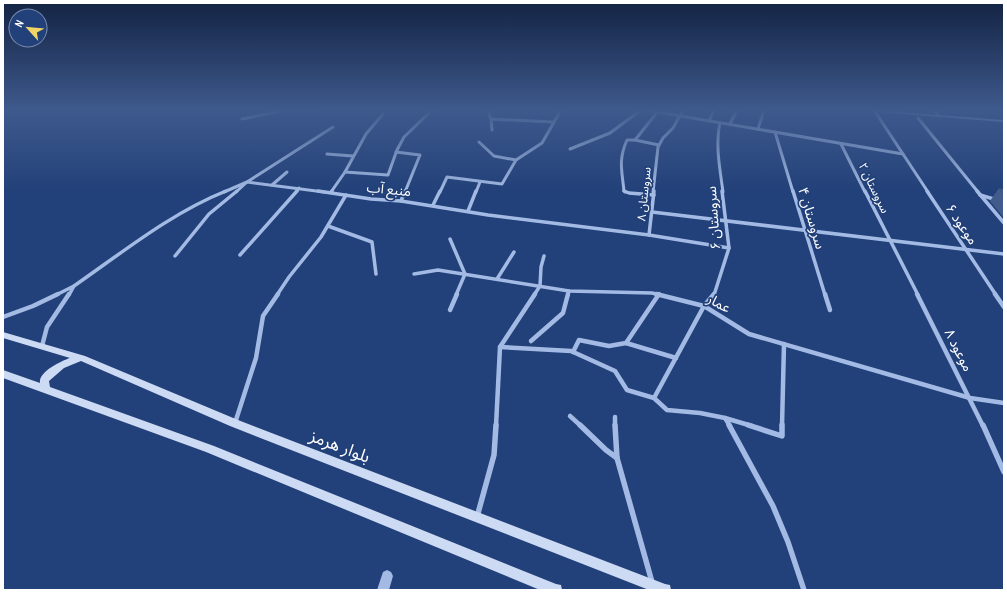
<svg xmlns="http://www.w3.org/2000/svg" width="1007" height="593" font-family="'PT Sans Narrow','Noto Sans Arabic',sans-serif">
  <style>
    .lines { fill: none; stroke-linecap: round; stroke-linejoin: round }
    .minor-far3 { stroke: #a3bbe4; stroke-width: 3 }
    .minor-far2 { stroke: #a3bbe4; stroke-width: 3.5 }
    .minor-far1 { stroke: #a3bbe4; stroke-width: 4.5 }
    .minor { stroke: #a3bbe4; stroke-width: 5.5 }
    .tertiary { fill: #a3bbe4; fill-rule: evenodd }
    .secondary { fill: #cddaf4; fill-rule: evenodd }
    .wall { fill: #405b8c }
    .building { fill: #4b6aa3; stroke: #344a72 }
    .labels { text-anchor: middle; stroke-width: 3.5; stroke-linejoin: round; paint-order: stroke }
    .far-street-label { font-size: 12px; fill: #fff; stroke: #224079 }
    .street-label { font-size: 14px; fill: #fff; stroke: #224079 }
    .near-street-label { font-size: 17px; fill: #fff; stroke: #224079 }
  </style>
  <rect width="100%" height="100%" fill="#224079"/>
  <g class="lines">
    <g class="minor-far3">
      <polyline points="295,110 317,110"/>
      <polyline points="485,110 488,111 491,119"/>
      <polyline points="646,110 903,154"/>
      <polyline points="874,110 928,192"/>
      <polyline points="934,110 939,116"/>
      <polyline points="918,118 978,192"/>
      <polyline points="242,119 286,110"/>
      <polyline points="709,121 714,110"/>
      <path d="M720,123C715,145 720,169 723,192"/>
      <polyline points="730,124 737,110"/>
      <polyline points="758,129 764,110"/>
      <polyline points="492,130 491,119 554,122"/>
      <polyline points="775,132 793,192"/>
      <polyline points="635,140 659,145"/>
      <polyline points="479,142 494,156 516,160"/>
      <polyline points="841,144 865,192"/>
      <polyline points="570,149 610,133 641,110"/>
      <polyline points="396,152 420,155 405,192"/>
      <polyline points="327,154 353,156"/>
      <polyline points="345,172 388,175 397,150 404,137 432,110"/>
      <polyline points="272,185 287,172"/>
      <polyline points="224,192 247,182 324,192"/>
      <polyline points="236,192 247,182 333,127"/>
      <polyline points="296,192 299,188"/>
      <polyline points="331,192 345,172 366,134 383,114"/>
      <polyline points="440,192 447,177 502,184 516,160 542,143 561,110"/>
      <polyline points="476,192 480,182"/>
      <path d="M625,192L624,191C622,171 618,160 627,140H635L659,110"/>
      <polyline points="653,192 658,147 663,138 673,128 683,110"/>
    </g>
    <g class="minor-far2">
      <polyline points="318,191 371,199 401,201 488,215 649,235 729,248"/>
      <polyline points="624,191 629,193 654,195"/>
      <polyline points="793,191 825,295"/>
      <polyline points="865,191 918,295"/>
      <polyline points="927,191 996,295"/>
      <polyline points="977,191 1004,223"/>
      <polyline points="331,192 332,191"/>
      <polyline points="980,195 1004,202"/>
      <polyline points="401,201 405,191"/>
      <polyline points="433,205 440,191"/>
      <polyline points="468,211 476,191"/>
      <polyline points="652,212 1004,254"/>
      <polyline points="328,226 372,242 376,274"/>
      <polyline points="649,235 654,191"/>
      <polyline points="450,239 465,274 456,295"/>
      <polyline points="240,255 297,191"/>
      <polyline points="175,256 209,214 237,191"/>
      <polyline points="414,274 438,270 569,291 652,293 660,295"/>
      <polyline points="497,279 514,252"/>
      <path d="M74,286C123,252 171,213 226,191"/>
      <polyline points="56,295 74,286 69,295"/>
      <polyline points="277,295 289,277 321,237 346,195"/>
      <polyline points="534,295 540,286 541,267 544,256"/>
      <polyline points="568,295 569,291"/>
      <polyline points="714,295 729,248 722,191"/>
    </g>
    <g class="minor-far1">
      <polyline points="656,294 704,306 749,334 970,398 1004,403"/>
      <polyline points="825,294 830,310"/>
      <polyline points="917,294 983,426"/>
      <polyline points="995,294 1004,307"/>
      <polyline points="450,310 457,294"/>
      <polyline points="3,317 33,306 58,294"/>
      <polyline points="531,341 563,313 568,294"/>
      <polyline points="626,343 659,294"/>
      <polyline points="42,346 47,327 69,294"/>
      <polyline points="500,347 571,351 615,371 627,390 654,398 667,410 700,413 725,418 752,426"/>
      <polyline points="573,352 579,340 609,346 626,343 676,358"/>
      <polyline points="654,398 704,306 714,294"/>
      <polyline points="570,416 581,426"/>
      <polyline points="615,417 615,426"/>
      <polyline points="725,418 730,426"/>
      <polyline points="235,423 256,358 263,316 278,294"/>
      <polyline points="496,426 500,347 535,294"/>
      <polyline points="782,426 784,344"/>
    </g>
    <g class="minor">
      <polyline points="580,425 606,450 617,458"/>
      <polyline points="615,425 617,458 652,582"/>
      <polyline points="729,425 773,506 788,542 804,590"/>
      <polyline points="748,425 782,436 782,425"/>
      <polyline points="983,425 1004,472"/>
      <polyline points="477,517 494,455 496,425"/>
    </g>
    <g class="tertiary">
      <polygon points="873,110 1004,120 1004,122 875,112 873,112"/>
      <polygon points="387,570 391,572 393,576 389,590 377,590 383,572"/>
    </g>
    <path class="secondary" d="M3,332L85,356L238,420L665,584L670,585L671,590H649L230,426L81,361L64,368L49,381L50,387L214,446L556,584L561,585L562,590H540L206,452L3,378V370L40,383C38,372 61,361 70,358L3,338Z"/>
  </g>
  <polygon class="wall" points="999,188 1004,190 1004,218 990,201"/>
  <polygon class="building" points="999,188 1004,190 1004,194"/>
  <linearGradient id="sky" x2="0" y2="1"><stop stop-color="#132343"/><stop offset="0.57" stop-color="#3e598c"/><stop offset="1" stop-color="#3e598c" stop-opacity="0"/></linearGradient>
  <rect width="1007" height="193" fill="url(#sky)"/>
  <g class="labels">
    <g class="far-street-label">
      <text transform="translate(874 188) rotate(64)" y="4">سروستان ۲</text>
      <text transform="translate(644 194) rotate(-84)" y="4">سروستان ۸</text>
    </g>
    <g class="street-label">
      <text transform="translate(389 189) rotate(6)" y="5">منبع آب</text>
      <text transform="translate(713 218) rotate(-94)" y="5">سروستان ۶</text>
      <text transform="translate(812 218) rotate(73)" y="5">سروستان ۴</text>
      <text transform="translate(962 224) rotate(56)" y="5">موعود ۶</text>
      <text transform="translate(719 303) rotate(28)" y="5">عمار</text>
      <text transform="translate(959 350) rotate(63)" y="5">موعود ۸</text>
    </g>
    <g class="near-street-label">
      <text transform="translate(340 446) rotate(21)" y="6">بلوار هرمز</text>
    </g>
  </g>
  <rect width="1007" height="593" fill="none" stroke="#ffffff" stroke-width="8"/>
  <g transform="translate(28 28) rotate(297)"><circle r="19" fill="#224079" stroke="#7a8caf"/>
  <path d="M0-3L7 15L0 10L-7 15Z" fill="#f0d466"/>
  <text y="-6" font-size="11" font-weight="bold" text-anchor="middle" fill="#ffffff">N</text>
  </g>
</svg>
